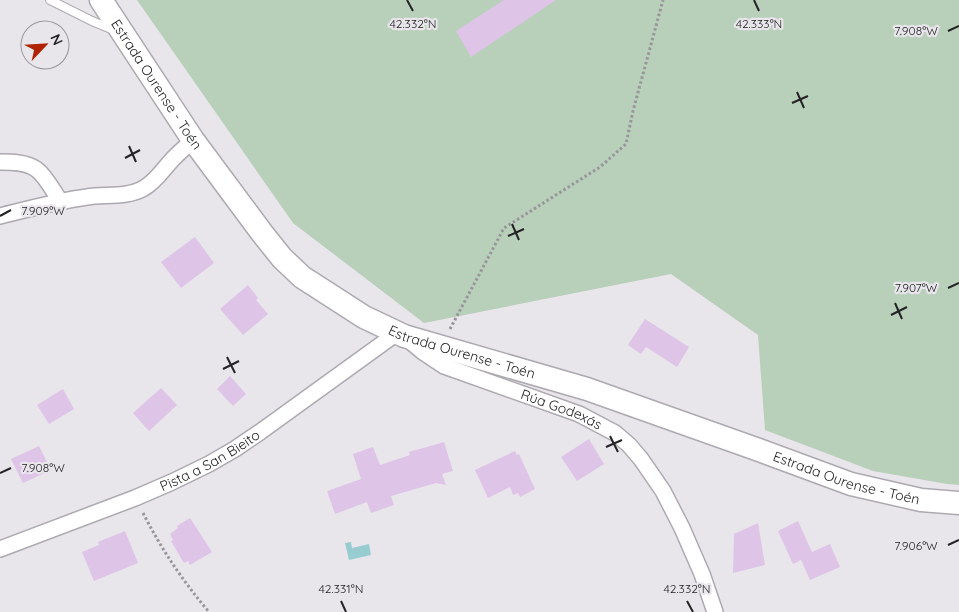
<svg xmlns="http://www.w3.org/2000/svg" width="959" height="612" font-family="Quicksand,sans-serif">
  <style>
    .green { fill: #b8cfba }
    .water { fill: #97cdd1 }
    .building { fill: #dec5e8 }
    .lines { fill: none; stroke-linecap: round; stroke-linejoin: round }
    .lane-casing { stroke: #ada9b0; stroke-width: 10 }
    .street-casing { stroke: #ada9b0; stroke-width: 18 }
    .secondary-casing { stroke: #ada9b0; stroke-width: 25 }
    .path { stroke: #98959a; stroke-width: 3; stroke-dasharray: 2.5 2.5; stroke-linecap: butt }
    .lane { stroke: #fff; stroke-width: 8 }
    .street { stroke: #fff; stroke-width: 15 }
    .secondary { stroke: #fff; stroke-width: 22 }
    .ticks { fill: none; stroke: #242325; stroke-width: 2 }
    .labels { text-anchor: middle; stroke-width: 4.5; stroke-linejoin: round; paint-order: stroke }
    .street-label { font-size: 14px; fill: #242325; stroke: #e8e5eb }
    .ticks-label { font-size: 12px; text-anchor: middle; fill: #242325; stroke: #e8e5eb; stroke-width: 4.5; stroke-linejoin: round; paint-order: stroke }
  </style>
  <rect width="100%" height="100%" fill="#e8e5eb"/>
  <polygon class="green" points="137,0 959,0 959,485 947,484 873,471 765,430 758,335 671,274 424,323 293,223"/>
  <polygon class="water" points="351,542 352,548 369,544 371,555 349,560 345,543"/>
  <g class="building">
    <polygon points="504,0 556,0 471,57 456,31"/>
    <polygon points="195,237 214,263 181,288 161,262"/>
    <polygon points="248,285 258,298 256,300 268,314 243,335 220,309"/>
    <polygon points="645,319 689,347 677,367 646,347 641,354 628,345"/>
    <polygon points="230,376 246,394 233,406 217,389"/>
    <polygon points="161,388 177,405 149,431 133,413"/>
    <polygon points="63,389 74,409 49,424 37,405"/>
    <polygon points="589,439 604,464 577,481 561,457"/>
    <polygon points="444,442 453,471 442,474 446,485 436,483 391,496 394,505 371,513 367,502 335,514 327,491 361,479 353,454 373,447 380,465 410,455 409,452"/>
    <polygon points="39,446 51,470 23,483 11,459"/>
    <polygon points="515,451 517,455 519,454 535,489 520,497 518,493 513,495 510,487 488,498 475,470"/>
    <polygon points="190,518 212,552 190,565 188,561 184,563 171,541 173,540 170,534 178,528 177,526"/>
    <polygon points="798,521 812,552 830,544 840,567 810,580 801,560 793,564 778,531"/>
    <polygon points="758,523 765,565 733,573 734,534"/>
    <polygon points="125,531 138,563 94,581 82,552 99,545 98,542"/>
  </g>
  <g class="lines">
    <g class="lane-casing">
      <polyline id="lane" points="50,0 92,21 114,30"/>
    </g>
    <g class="street-casing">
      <g id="street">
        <path d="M0,162C11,162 26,162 36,169C45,175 54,192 60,201"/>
        <path d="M0,216C29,209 57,201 87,197C105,194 127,198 144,188C155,182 162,171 171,161C178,153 186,147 193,140"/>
        <path id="s1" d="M411,342L423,352L444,366L579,414L615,433L629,445L641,459L663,491L682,528L702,574L715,612"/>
        <path id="s2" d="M0,549L135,498L172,482L209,464L235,449L260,432L397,333"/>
      </g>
    </g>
    <g class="secondary-casing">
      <g id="secondary">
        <path id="s3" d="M101,0L193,140L262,233L282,258L302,277L364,317L404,336L587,389L759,450L851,484L921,500L959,503"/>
      </g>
    </g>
    <g class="path">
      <polyline points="450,329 504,228 600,167 626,144 633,111 663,0"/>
      <path d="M143,513C162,550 182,580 209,612"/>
    </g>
    <use href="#lane" class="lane"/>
    <use href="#street" class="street"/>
    <use href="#secondary" class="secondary"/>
  </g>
  <path class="ticks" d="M407,0L413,11M754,0L759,11M948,31L959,26M797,92L804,108M792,103L808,96M129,146L136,162M125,158L140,150M0,216L11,210M512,224L519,240M508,236L524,229M948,288L959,283M895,303L902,319M891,315L907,307M227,357L235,373M223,369L239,361M610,436L618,452M606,447L622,440M0,473L11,468M948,545L959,540M341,601L346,612M687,601L693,612"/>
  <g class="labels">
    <g class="street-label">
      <text dy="5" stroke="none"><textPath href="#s3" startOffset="101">Estrada Ourense - Toén</textPath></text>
      <text dy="5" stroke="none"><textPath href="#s3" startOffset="521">Estrada Ourense - Toén</textPath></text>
      <text dy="5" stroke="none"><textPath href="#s1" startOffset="166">Rúa Godexás</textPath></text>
      <text dy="5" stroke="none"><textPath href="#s2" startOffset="228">Pista a San Bieito</textPath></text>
      <text dy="5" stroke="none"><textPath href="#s3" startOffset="926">Estrada Ourense - Toén</textPath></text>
    </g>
  </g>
  <g class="ticks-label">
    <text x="413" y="28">42.332°N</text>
    <text x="759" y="28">42.333°N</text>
    <text x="916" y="35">7.908°W</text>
    <text x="43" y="215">7.909°W</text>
    <text x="916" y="292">7.907°W</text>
    <text x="43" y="472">7.908°W</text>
    <text x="916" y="550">7.906°W</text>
    <text x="341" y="593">42.331°N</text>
    <text x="687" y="593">42.332°N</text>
  </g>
  <g transform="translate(45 45) rotate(65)"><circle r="24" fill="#e8e5eb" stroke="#9a979c"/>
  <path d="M0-4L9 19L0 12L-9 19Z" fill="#af2301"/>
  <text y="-8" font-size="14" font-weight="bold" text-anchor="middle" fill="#242325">N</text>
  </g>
</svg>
